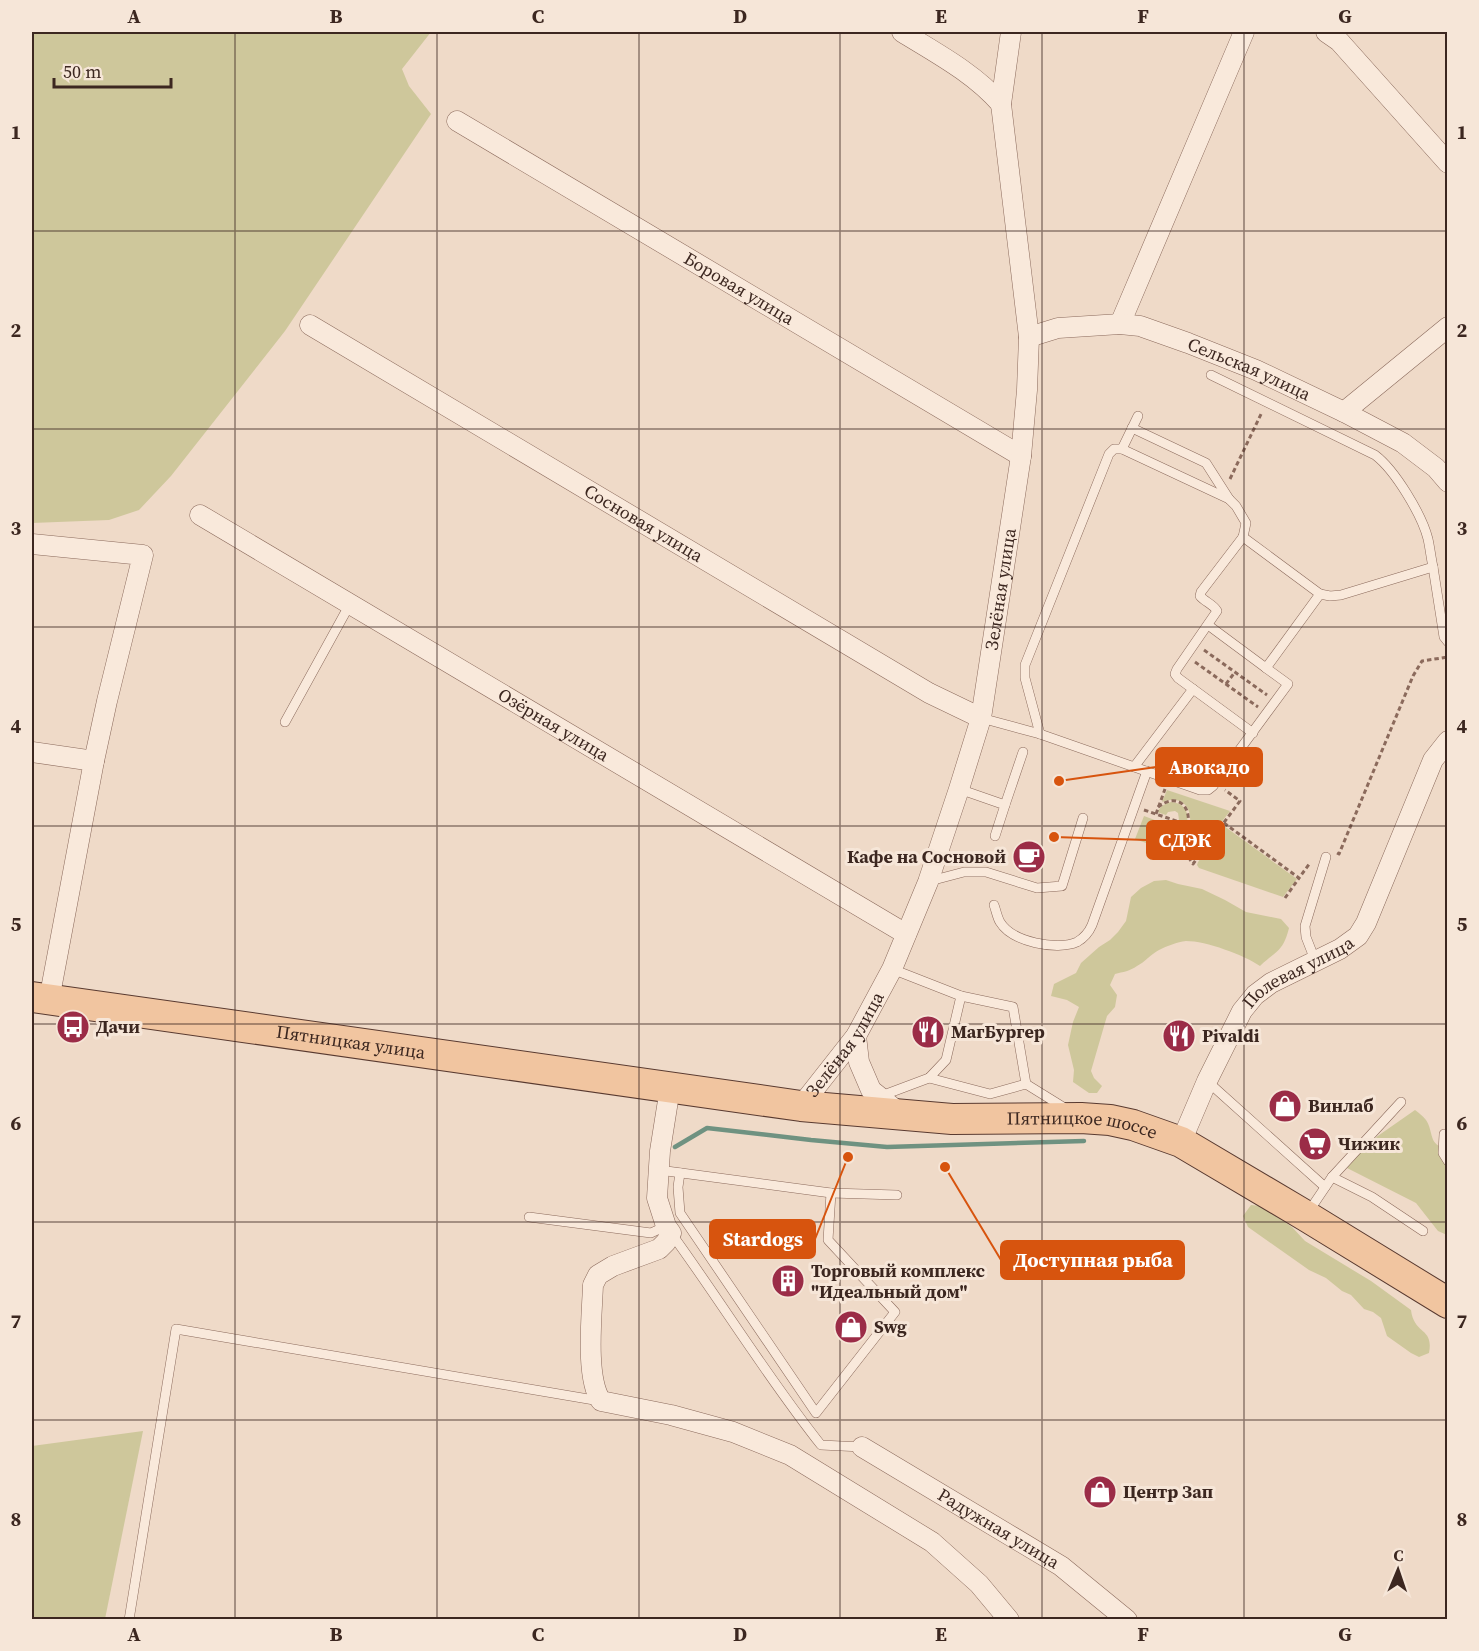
<svg xmlns="http://www.w3.org/2000/svg" width="1479" height="1651" font-family="'Source Serif 4',serif">
  <style>
    .green { fill: #cec79b }
    .lines { fill: none; stroke-linecap: round; stroke-linejoin: round }
    .stream { stroke: #6f9281; stroke-width: 4.5 }
    .service-casing { stroke: #8b6a5c; stroke-width: 10 }
    .minor-casing { stroke: #8b6a5c; stroke-width: 21 }
    .primary-casing { stroke: #593a30; stroke-width: 32 }
    .path { stroke: #8b6a5c; stroke-width: 3; stroke-dasharray: 4.5 3; stroke-linecap: butt }
    .service { stroke: #f9e9db; stroke-width: 9 }
    .minor { stroke: #f9e9db; stroke-width: 20 }
    .primary { stroke: #f1c5a0; stroke-width: 30 }
    .grid { fill: none; stroke: #3c2720; stroke-width: 1.5; stroke-opacity: 0.55 }
    .labels { text-anchor: middle; stroke-width: 6; stroke-linejoin: round; paint-order: stroke }
    .street-label { font-size: 18px; fill: #3c2720; stroke: #f6e6d8 }
    .poi-label { font-size: 18px; font-weight: bold; fill: #3c2720; stroke: #f6e6d8; text-anchor: start }
    .leader { fill: none; stroke: #d7540e; stroke-width: 2 }
    .callout-dot { fill: #d7540e; stroke: #f6e6d8; stroke-width: 2 }
    .callout { fill: #d7540e; stroke: #d7540e; stroke-width: 2 }
    .callout-label { font-size: 20px; text-anchor: middle; font-weight: bold; fill: #fff }
    .neatline { fill: none; stroke: #3c2720; stroke-width: 2 }
    .grid-label { font-size: 20px; text-anchor: middle; font-weight: bold; fill: #3c2720 }
  </style>
  <rect width="100%" height="100%" fill="#efdac8"/>
  <g class="green">
    <polygon points="32,32 431,32 402,69 409,86 431,114 285,331 171,476 139,510 109,520 32,523"/>
    <path d="M1167,790L1230,811L1214,832L1190,824C1192,805 1180,795 1162,802Z"/>
    <path d="M1171,802C1184,803 1189,811 1187,823L1179,820L1178,813L1175,811L1168,812L1166,815L1157,812C1161,806 1164,804 1171,802Z"/>
    <polygon points="1144,816 1195,835 1187,858 1135,839"/>
    <polygon points="1224,826 1297,879 1283,897 1199,868 1197,865 1198,862"/>
    <path d="M1166,880L1178,884L1202,889L1225,900L1246,912L1281,919L1289,928C1283,952 1276,951 1260,966C1244,955 1206,941 1186,941C1177,942 1167,946 1159,950C1151,954 1145,962 1137,966C1130,971 1123,972 1115,974L1110,985L1117,995L1115,1007L1107,1016L1091,1071L1094,1078L1102,1086L1097,1093H1089L1073,1082L1074,1070L1068,1045L1073,1022L1079,1007L1067,1000L1051,996L1054,984L1076,973L1081,963L1099,947L1110,940L1118,932L1126,921L1131,897L1141,888L1154,881Z"/>
    <path d="M1415,1110C1419,1113 1423,1116 1426,1120C1434,1132 1428,1146 1447,1148V1235L1438,1231L1416,1203L1347,1168L1362,1147Z"/>
    <path d="M1251,1205L1261,1206L1292,1227L1305,1241L1371,1281L1411,1310C1414,1335 1434,1327 1429,1353L1419,1357L1411,1353L1387,1336L1381,1318L1373,1312L1364,1309L1351,1295L1342,1291L1326,1278L1309,1270L1248,1227L1243,1216Z"/>
    <polygon points="143,1431 105,1619 32,1619 32,1446"/>
  </g>
  <g class="lines">
    <polyline class="stream" points="675,1147 707,1128 811,1140 887,1147 1084,1141"/>
    <g class="service-casing">
      <g id="service">
        <polyline points="1132,428 1206,463 1229,499"/>
        <polyline points="1122,449 1138,416"/>
        <polyline points="1433,567 1444,637 1448,642"/>
        <polyline points="1208,625 1266,668"/>
        <polyline points="1193,689 1253,733"/>
        <path d="M981,718L1040,734L1200,790H1208L1213,786L1288,684L1266,668L1320,594L1330,596L1341,595L1433,567C1431,558 1430,548 1428,539C1422,515 1395,470 1375,455L1211,375"/>
        <polyline points="285,722 350,604"/>
        <polyline points="1040,734 1025,678 1025,665 1109,454 1114,449 1122,449 1229,499 1236,506 1246,523 1243,537"/>
        <path d="M1134,767L1193,689L1178,678L1175,674L1177,669L1217,611C1213,604 1205,602 1200,596L1201,592L1243,537L1320,594"/>
        <polyline points="959,789 1005,805 995,836"/>
        <polyline points="1005,805 1023,752"/>
        <polyline points="930,881 964,872 986,872 1037,888 1062,886 1083,818"/>
        <path d="M994,905C996,910 997,917 1000,922C1012,942 1057,951 1077,942C1084,938 1089,932 1092,925L1147,771"/>
        <polyline points="1315,960 1306,937 1305,926 1326,857"/>
        <polyline points="892,969 961,996 1013,1007 1026,1084"/>
        <polyline points="961,996 946,1060 929,1078 990,1094 1026,1084 1068,1110"/>
        <polyline points="1207,1081 1325,1187"/>
        <polyline points="881,1096 929,1078"/>
        <polyline points="1444,1134 1443,1153 1448,1161"/>
        <polyline points="659,1170 831,1193 897,1195"/>
        <polyline points="680,1173 678,1187 680,1213 816,1413 895,1312 828,1240 831,1193"/>
        <polyline points="1332,1177 1372,1197 1423,1231"/>
        <polyline points="1307,1214 1332,1177 1401,1102"/>
        <polyline points="529,1217 651,1233 666,1226"/>
        <path d="M671,1233C722,1303 767,1377 821,1445L862,1447"/>
        <polyline points="129,1620 176,1329 600,1401"/>
      </g>
    </g>
    <g class="minor-casing">
      <g id="minor">
        <path d="M902,32C936,53 974,73 1001,104"/>
        <polyline points="1326,32 1339,41 1448,163"/>
        <path id="s1" d="M457,121L1021,456"/>
        <polyline points="1120,324 1244,32"/>
        <path id="s2" d="M310,325L929,693L981,718"/>
        <path id="s3" d="M1029,337L1058,328L1120,324L1140,326L1188,343L1256,370L1344,412L1403,443L1436,468L1448,482"/>
        <polyline points="1344,412 1448,327"/>
        <path id="s4" d="M200,515L906,934"/>
        <polyline points="32,544 143,555 107,701 94,761 49,1000"/>
        <polyline points="32,752 94,761"/>
        <polyline points="856,1036 859,1062 871,1090 901,1114"/>
        <path d="M670,1088L660,1151L657,1198L666,1226L671,1233L666,1242L659,1249L613,1266L598,1275L593,1285C592,1315 585,1377 601,1401L671,1415L733,1432L790,1455L932,1542L979,1584L1009,1620"/>
        <path id="s5" d="M801,1106L856,1036L892,969L928,882L959,789L981,718L1021,456L1027,390L1029,337L1001,104L1011,32"/>
        <path id="s6" d="M1181,1142L1207,1081L1242,1011L1255,995L1271,983L1340,949L1358,936L1366,923L1433,760L1448,741"/>
        <path id="s7" d="M862,1447L1061,1566L1127,1620"/>
      </g>
    </g>
    <g class="primary-casing">
      <g id="primary">
        <path id="s8" d="M32,997L801,1106L952,1119L1081,1118L1110,1120L1133,1125L1181,1142L1306,1216L1448,1303"/>
      </g>
    </g>
    <g class="path">
      <polyline points="1230,479 1262,412"/>
      <polyline points="1204,650 1267,695"/>
      <polyline points="1195,662 1258,707"/>
      <polyline points="1226,684 1235,672"/>
      <path d="M1158,807C1176,793 1191,804 1188,825"/>
      <polyline points="1144,810 1215,834"/>
      <polyline points="1156,814 1165,789"/>
      <polyline points="1224,823 1299,878 1310,863"/>
      <polyline points="1200,829 1189,858 1193,864 1240,801 1225,790"/>
      <polyline points="1337,853 1339,854 1413,676 1422,661 1448,657"/>
      <polyline points="1285,898 1299,878"/>
    </g>
    <use href="#service" class="service"/>
    <use href="#minor" class="minor"/>
    <use href="#primary" class="primary"/>
  </g>
  <path class="grid" d="M235,32V1620M437,32V1620M639,32V1620M840,32V1620M1042,32V1620M1244,32V1620M32,231H1448M32,429H1448M32,627H1448M32,826H1448M32,1024H1448M32,1222H1448M32,1420H1448"/>
  <defs>
    <g id="cafe-disc" transform="scale(1.725)"><circle r="9.5" fill="#9b2c47" stroke="#f6e6d8"/><path d="M-5.5-4.5H6V0H3Q3 3.5 0 3.5H-2.5Q-5.5 3.5-5.5 0ZM3-3.2v2h1.7v-2ZM-6 4.5H4V6H-6Z" fill="#fff"/></g>
    <g id="bus-disc" transform="scale(1.725)"><circle r="9.5" fill="#9b2c47" stroke="#f6e6d8"/><path d="M-5-6H5V4H4V6H2V4H-2V6H-4V4H-5ZM-3.5-4V0h7V-4ZM-3.5 1.2v1.5H-2V1.2ZM2 1.2v1.5H3.5V1.2Z" fill="#fff"/></g>
    <g id="restaurant-disc" transform="scale(1.725)"><circle r="9.5" fill="#9b2c47" stroke="#f6e6d8"/><path d="M-5-6h1v4h1v-4h1v4h1v-4h1v5L-1.5 .5V6h-2V.5L-5-1ZM5-6V6H3V1.5H1.5Q1.5-4 5-6Z" fill="#fff"/></g>
    <g id="shop-disc" transform="scale(1.725)"><circle r="9.5" fill="#9b2c47" stroke="#f6e6d8"/><path d="M-5-2.5h2.3a2.7 3.5 0 0 1 5.4 0H5L5.5 6h-11ZM-1.5-2.5h3a1.5 2.3 0 0 0-3 0Z" fill="#fff"/></g>
    <g id="supermarket-disc" transform="scale(1.725)"><circle r="9.5" fill="#9b2c47" stroke="#f6e6d8"/><path d="M-6-5.5h2.5l.6 2H6L4.5 2H-2.5L-4.4-4H-6ZM-1.5 3.2a1.3 1.3 0 1 0 .1 0ZM3 3.2a1.3 1.3 0 1 0 .1 0Z" fill="#fff"/></g>
    <g id="building-disc" transform="scale(1.725)"><circle r="9.5" fill="#9b2c47" stroke="#f6e6d8"/><path d="M-4-6H4V6H1V3H-1V6H-4ZM-2.5-4.3h1.7v1.8h-1.7ZM.8-4.3h1.7v1.8H.8ZM-2.5-1h1.7V.8h-1.7ZM.8-1h1.7V.8H.8Z" fill="#fff"/></g>
  </defs>
  <g fill-rule="evenodd">
    <use href="#cafe-disc" x="1029" y="857"/>
    <use href="#bus-disc" x="73" y="1027"/>
    <use href="#restaurant-disc" x="928" y="1032"/>
    <use href="#restaurant-disc" x="1179" y="1036"/>
    <use href="#shop-disc" x="1285" y="1106"/>
    <use href="#supermarket-disc" x="1315" y="1144"/>
    <use href="#building-disc" x="788" y="1281"/>
    <use href="#shop-disc" x="851" y="1327"/>
    <use href="#shop-disc" x="1100" y="1492"/>
  </g>
  <g class="labels">
    <g class="street-label">
      <text dy="6" stroke="none"><textPath href="#s1" startOffset="328">Боровая улица</textPath></text>
      <text dy="6" stroke="none"><textPath href="#s3" startOffset="230">Сельская улица</textPath></text>
      <text dy="6" stroke="none"><textPath href="#s2" startOffset="388">Сосновая улица</textPath></text>
      <text dy="6" stroke="none"><textPath href="#s5" startOffset="562">Зелёная улица</textPath></text>
      <text dy="6" stroke="none"><textPath href="#s4" startOffset="411">Озёрная улица</textPath></text>
      <text dy="6" stroke="none"><textPath href="#s6" startOffset="214">Полевая улица</textPath></text>
      <text dy="6" stroke="none"><textPath href="#s8" startOffset="322">Пятницкая улица</textPath></text>
      <text dy="6" stroke="none"><textPath href="#s5" startOffset="76">Зелёная улица</textPath></text>
      <text dy="6" stroke="none"><textPath href="#s8" startOffset="1059">Пятницкое шоссе</textPath></text>
      <text dy="6" stroke="none"><textPath href="#s7" startOffset="159">Радужная улица</textPath></text>
    </g>
    <g class="poi-label">
      <text x="1006" y="863" text-anchor="end">Кафе на Сосновой</text>
      <text x="96" y="1033">Дачи</text>
      <text x="951" y="1038">МагБургер</text>
      <text x="1202" y="1042">Pivaldi</text>
      <text x="1308" y="1112">Винлаб</text>
      <text x="1338" y="1150">Чижик</text>
      <text x="811" y="1277">Торговый комплекс<tspan x="811" dy="21">"Идеальный дом"</tspan></text>
      <text x="874" y="1333">Swg</text>
      <text x="1123" y="1498">Центр Зап</text>
    </g>
  </g>
  <path class="leader" d="M1059 781L1156 767M1054 837L1147 840M848 1157L815 1239M945 1167L1001 1260"/>
  <g class="callout-dot">
    <circle cx="1059" cy="781" r="6"/>
    <circle cx="1054" cy="837" r="6"/>
    <circle cx="848" cy="1157" r="6"/>
    <circle cx="945" cy="1167" r="6"/>
  </g>
  <g class="callout">
    <rect x="1156" y="748" width="106" height="38" rx="6"/>
    <rect x="1147" y="821" width="77" height="38" rx="6"/>
    <rect x="710" y="1220" width="105" height="38" rx="6"/>
    <rect x="1001" y="1241" width="183" height="38" rx="6"/>
  </g>
  <g class="callout-label">
    <text x="1209" y="774">Авокадо</text>
    <text x="1185" y="847">СДЭК</text>
    <text x="763" y="1246">Stardogs</text>
    <text x="1093" y="1267">Доступная рыба</text>
  </g>
  <rect width="1479" height="1651" fill="none" stroke="#f6e6d8" stroke-width="66"/>
  <g transform="translate(1398 1570) rotate(2)" stroke="#f6e6d8" stroke-width="4.5" paint-order="stroke">
  <path d="M0-4.5L10 22L0 15L-10 22Z" fill="#3c2720"/>
  <text y="-9" font-size="16" font-weight="bold" text-anchor="middle" fill="#3c2720">С</text>
  </g>
  <path d="M54 78v9h117v-9" fill="none" stroke="#3c2720" stroke-width="3"/>
  <text x="63" y="78" font-size="18" fill="#3c2720" stroke="#f6e6d8" stroke-width="4.5" paint-order="stroke">50 m</text>
  <rect x="33" y="33" width="1413" height="1585" class="neatline"/>
  <g class="grid-label">
    <text x="134" y="23">A</text>
    <text x="336" y="23">B</text>
    <text x="538" y="23">C</text>
    <text x="740" y="23">D</text>
    <text x="941" y="23">E</text>
    <text x="1143" y="23">F</text>
    <text x="1345" y="23">G</text>
    <text x="16" y="139">1</text>
    <text x="1462" y="139">1</text>
    <text x="16" y="337">2</text>
    <text x="1462" y="337">2</text>
    <text x="16" y="535">3</text>
    <text x="1462" y="535">3</text>
    <text x="16" y="733">4</text>
    <text x="1462" y="733">4</text>
    <text x="16" y="931">5</text>
    <text x="1462" y="931">5</text>
    <text x="16" y="1130">6</text>
    <text x="1462" y="1130">6</text>
    <text x="16" y="1328">7</text>
    <text x="1462" y="1328">7</text>
    <text x="16" y="1526">8</text>
    <text x="1462" y="1526">8</text>
    <text x="134" y="1641">A</text>
    <text x="336" y="1641">B</text>
    <text x="538" y="1641">C</text>
    <text x="740" y="1641">D</text>
    <text x="941" y="1641">E</text>
    <text x="1143" y="1641">F</text>
    <text x="1345" y="1641">G</text>
  </g>
</svg>
